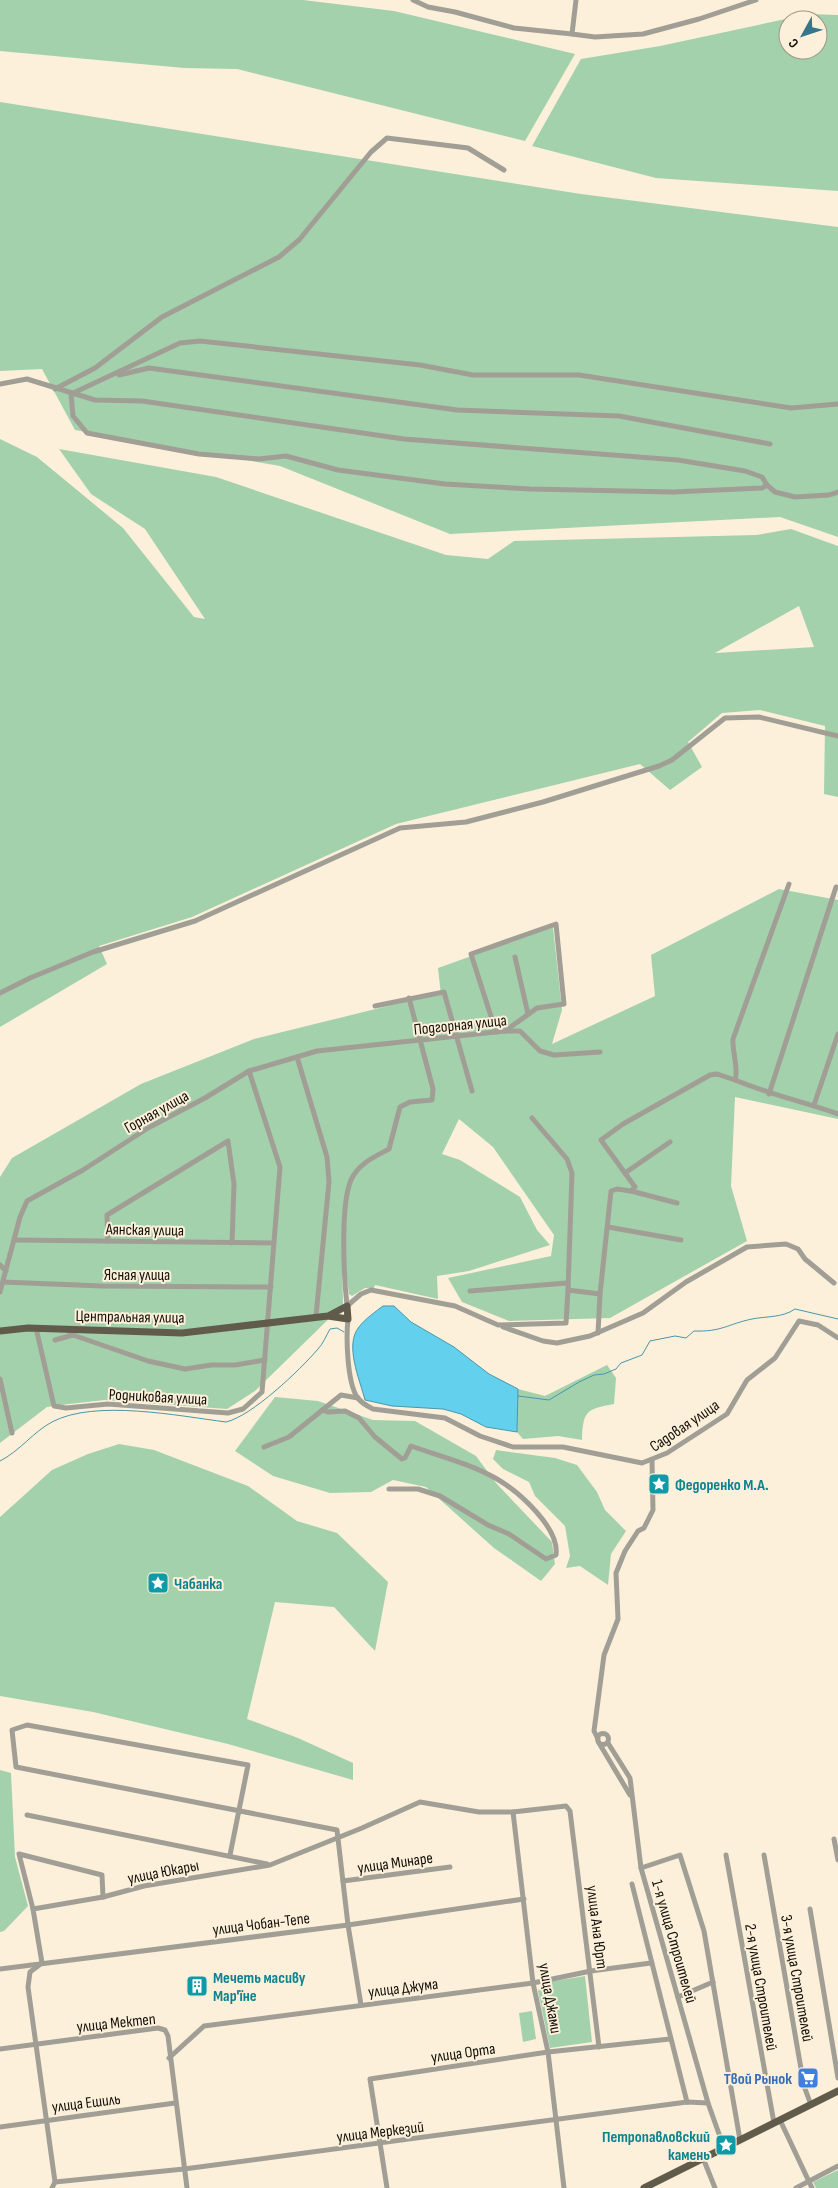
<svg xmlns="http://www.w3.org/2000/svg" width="838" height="2188" font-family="'Sofia Sans Condensed',sans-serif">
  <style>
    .green { fill: #a3d1ac; fill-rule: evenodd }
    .water { fill: #63d0ee; stroke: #4b96a9 }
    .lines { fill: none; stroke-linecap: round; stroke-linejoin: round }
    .stream { stroke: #4b96a9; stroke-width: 1 }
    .minor { stroke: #a19f95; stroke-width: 5 }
    .major { stroke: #605b4b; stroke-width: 7 }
    .labels { text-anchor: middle; stroke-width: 4; stroke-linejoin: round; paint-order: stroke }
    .street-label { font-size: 16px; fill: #130f08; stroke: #fcf0da }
    .culture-label { font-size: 16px; font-weight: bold; fill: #0d838f; stroke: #fcf0da; text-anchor: start }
    .shop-label { font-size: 16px; font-weight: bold; fill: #366cbe; stroke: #fcf0da; text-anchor: end }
  </style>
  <rect width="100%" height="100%" fill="#fcf0da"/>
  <g class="green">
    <polygon points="0,0 303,0 394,11 575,54 525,141 237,69 184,68 0,51"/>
    <path d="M809,14L838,15V191L656,178L532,146L581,59L660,46ZM788,20H818V50H788Z"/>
    <polygon points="0,102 581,194 838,227 838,537 780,517 450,534 280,466 75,430 42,369 0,371"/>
    <path d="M0,439L37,457L123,528L194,617L205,619L145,529L91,494L59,449L216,477L446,555L488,559L514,541L756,535L791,529L838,546V797L824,794L825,726L760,710L722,713L688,742L702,767L670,790L640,764L396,824L192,917L99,946L107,964L0,1027ZM799,606L814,647L715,653Z"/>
    <polygon points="779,889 838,900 838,1119 735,1097 731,1186 747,1241 610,1318 509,1321 462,1302 448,1278 551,1256 554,1235 493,1147 459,1119 442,1154 460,1160 520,1197 537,1230 550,1245 469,1271 437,1276 438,1299 375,1285 374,1288 365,1288 352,1296 349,1294 345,1263 342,1262 343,1305 255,1391 227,1409 105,1400 69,1404 47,1407 0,1443 0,1177 12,1158 141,1084 254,1039 404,1002 441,995 438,968 553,927 562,1010 552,1044 655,996 651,955"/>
    <path d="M607,1365L616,1378L614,1404C586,1409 583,1411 582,1440L558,1436L523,1439L517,1432L518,1389L545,1396Z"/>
    <polygon points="275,1397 318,1401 373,1420 415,1421 476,1456 496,1483 552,1542 555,1564 541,1581 494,1548 426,1487 393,1480 371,1492 330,1493 273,1476 235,1451"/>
    <polygon points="119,1444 154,1450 248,1486 297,1521 337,1533 388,1582 375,1651 334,1607 275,1602 247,1719 298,1738 353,1763 353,1780 228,1744 93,1712 0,1696 0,1517 52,1470 88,1454"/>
    <polygon points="496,1450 555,1458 577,1465 597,1492 605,1510 626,1531 611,1554 608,1585 580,1566 566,1568 570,1556 565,1526 535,1496 529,1482 503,1469 493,1459"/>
    <polygon points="0,1770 11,1773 15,1857 28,1906 4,1931 0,1932"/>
    <polygon points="585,1976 592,2042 550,2048 538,1991 542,1983"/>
    <polygon points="532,2011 536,2039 523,2042 519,2013"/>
    <polygon points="838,2170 838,2188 816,2188 813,2182"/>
  </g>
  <path class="water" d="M383,1306H394L411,1322L454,1347L489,1374L518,1389L517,1432L486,1427L461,1414L443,1409L392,1406L365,1400C360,1380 344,1345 359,1327C365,1319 375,1312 383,1306Z"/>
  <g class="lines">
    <g class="stream">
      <path d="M518,1396L549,1400L579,1382L594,1375L604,1374L616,1369L621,1363L642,1355L650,1341L675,1336L686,1338L694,1331C722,1332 728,1324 752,1319C767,1316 782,1318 795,1309L838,1319"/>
      <path d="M0,1461C20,1451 33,1432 52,1422C95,1399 179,1416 226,1422C252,1416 300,1370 318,1349C323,1344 326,1336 330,1329L337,1328L344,1332"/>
    </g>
    <g class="minor">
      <polyline points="413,0 428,7 455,12 514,28 572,34"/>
      <polyline points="576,0 572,34 595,37 643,34 699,19 756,0"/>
      <polyline points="119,375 149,368 457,410 619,416 770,444"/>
      <polyline points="0,384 27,379 95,400 142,401 404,439 678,460 745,471 762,477 767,485 775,492 795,497 829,495 838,492"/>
      <polyline points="55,389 95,368 162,317 279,257 299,240 371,152 387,138 468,148 504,170"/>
      <polyline points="71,394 180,343 200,341 420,365 473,375 579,375 791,408 838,404"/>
      <polyline points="71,394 73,416 87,433 199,454 259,459 286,456 338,470 445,484 530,489 673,492 762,488 767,485"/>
      <path d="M789,884L733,1039C732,1051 739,1071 735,1080C769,1094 804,1102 838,1114"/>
      <polyline points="515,957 528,1014"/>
      <polyline points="0,993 30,978 93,952 195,921 400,828 466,822 543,802 659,766 672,760 725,718 759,717 838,736"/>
      <polyline points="375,1006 444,992 472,1091"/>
      <polyline points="496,1032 471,954 556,924 564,1004 537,1008 505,1031"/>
      <polyline points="297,1057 327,1157 329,1182 316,1316"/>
      <polyline points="769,1094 836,887"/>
      <polyline points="814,1105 838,1034"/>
      <polyline points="532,1118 567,1159 572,1173 568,1290"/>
      <polyline points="625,1173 670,1142"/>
      <polyline points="631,1191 677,1203"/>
      <polyline points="608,1227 681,1240"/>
      <polyline points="15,1240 274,1243"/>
      <polyline points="108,1241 107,1215 228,1141 234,1184 232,1243"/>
      <polyline points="0,1265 6,1271"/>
      <polyline points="3,1282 102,1286 271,1287"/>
      <polyline points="470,1291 567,1283"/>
      <polyline points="0,1292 20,1217 27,1201 83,1170 148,1128 205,1098 249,1071 317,1051 505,1031 520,1031 540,1051 554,1055 600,1052"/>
      <polyline points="347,1306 361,1294 371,1290 455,1306 498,1325 566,1323 568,1290 600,1294 611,1191 617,1189 631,1191 635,1187 601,1140 623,1124 710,1075 717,1074 735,1080"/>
      <path d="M347,1306C344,1278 340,1205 351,1180C358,1164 374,1157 389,1149L400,1107L410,1102L432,1100L433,1089L409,998"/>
      <path d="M348,1319C346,1338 347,1381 357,1397C361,1403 367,1406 373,1409L445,1418L480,1436L513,1447H563L642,1463L667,1453L727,1414L747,1380L775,1358L799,1321L818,1325L838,1338"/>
      <polyline points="503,1327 543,1341 557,1343 590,1336 643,1313 686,1282 747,1247 786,1244 798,1249 805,1259 834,1283"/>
      <polyline points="36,1328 54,1406 66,1408 108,1404 228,1413 243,1409 262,1392 280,1167 249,1071"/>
      <polyline points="67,1329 73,1335 148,1361 185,1369 211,1365 235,1365 265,1360"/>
      <polyline points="598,1333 600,1294"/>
      <polyline points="55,1340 73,1335"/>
      <polyline points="0,1379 12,1433"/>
      <path d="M322,1410L328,1412L345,1411L359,1418L375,1437L402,1459L405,1458L411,1446C439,1456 471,1464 497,1479C519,1492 560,1528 556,1555L546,1559L509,1534L488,1525L440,1496L418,1489H389"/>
      <polyline points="264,1447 289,1437 341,1395 358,1398"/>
      <circle cx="603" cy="1739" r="5.5"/>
      <polyline points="598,1739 594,1731 604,1655 618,1619 616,1573 625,1551 638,1531 644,1528 653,1510 652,1460"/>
      <polyline points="599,1743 630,1795"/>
      <polyline points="608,1743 630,1778 641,1868 708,2103 724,2148"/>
      <polyline points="513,1812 533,1983 548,2052 564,2188"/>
      <polyline points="27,1815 267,1864"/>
      <polyline points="834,1839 838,1860"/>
      <polyline points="230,1855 248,1765 27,1725 12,1730 16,1767 337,1830 348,1925 361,2005"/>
      <polyline points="726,1855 774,2123"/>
      <polyline points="764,1855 804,2086 811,2105"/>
      <polyline points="641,1868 680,1855 704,1931 740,2140"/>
      <polyline points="343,1881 450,1867"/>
      <polyline points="632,1884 687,2102"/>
      <polyline points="33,1909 19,1854 102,1875 103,1897"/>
      <polyline points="810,1909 838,2078"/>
      <polyline points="0,1969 348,1925 524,1899"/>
      <polyline points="678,1997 713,1982"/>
      <polyline points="0,2049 158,2028 165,2030 168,2036 187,2188"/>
      <polyline points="169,2058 204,2026 533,1983 591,1971 651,1963"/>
      <polyline points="780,2120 812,2188"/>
      <polyline points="0,2127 175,2103"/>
      <polyline points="703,2158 715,2188"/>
      <polyline points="55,2182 184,2169 687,2102 708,2103"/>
      <polyline points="52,2188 55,2182 28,1987 30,1972 42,1963 33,1909 103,1897 144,1886 270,1865 362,1828 420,1802 479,1812 513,1812 566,1806 570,1811 599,2047"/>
      <polyline points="387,2188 370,2079 548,2052 670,2039"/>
      <polyline points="796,2188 838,2166"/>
    </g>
    <g class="major">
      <polyline points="0,1331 28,1328 182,1333 328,1316 347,1306 348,1319 328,1316"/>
      <polyline points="644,2188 838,2091"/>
    </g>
  </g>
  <defs>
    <g id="sight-square" transform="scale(1.125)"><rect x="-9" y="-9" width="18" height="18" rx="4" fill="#0f9aa8" stroke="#fcf0da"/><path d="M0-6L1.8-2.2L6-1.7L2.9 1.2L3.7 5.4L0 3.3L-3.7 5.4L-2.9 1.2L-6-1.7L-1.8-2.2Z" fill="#fff"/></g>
    <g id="building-square" transform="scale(1.125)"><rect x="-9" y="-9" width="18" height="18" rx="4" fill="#0f9aa8" stroke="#fcf0da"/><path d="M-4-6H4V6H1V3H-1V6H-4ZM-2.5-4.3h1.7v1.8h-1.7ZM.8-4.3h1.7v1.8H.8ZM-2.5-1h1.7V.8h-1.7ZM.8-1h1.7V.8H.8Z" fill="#fff"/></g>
    <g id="supermarket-square" transform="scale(1.125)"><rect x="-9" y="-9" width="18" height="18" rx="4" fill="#3f7fe0" stroke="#fcf0da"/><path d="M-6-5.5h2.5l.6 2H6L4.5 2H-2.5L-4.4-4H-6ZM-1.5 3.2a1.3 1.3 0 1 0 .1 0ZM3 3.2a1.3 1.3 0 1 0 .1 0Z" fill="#fff"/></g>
  </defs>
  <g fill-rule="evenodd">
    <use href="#sight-square" x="659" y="1484"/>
    <use href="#sight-square" x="158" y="1583"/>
    <use href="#building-square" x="197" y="1986"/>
    <use href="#supermarket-square" x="808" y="2078"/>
    <use href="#sight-square" x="726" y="2145"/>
  </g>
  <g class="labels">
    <g class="street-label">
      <text transform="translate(460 1024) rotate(-6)" y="6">Подгорная улица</text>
      <text transform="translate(156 1111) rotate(-29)" y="6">Горная улица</text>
      <text transform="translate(145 1229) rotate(1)" y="6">Аянская улица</text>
      <text x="137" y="1280">Ясная улица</text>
      <text transform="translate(130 1316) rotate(1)" y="6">Центральная улица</text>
      <text transform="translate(158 1396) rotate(3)" y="6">Родниковая улица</text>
      <text transform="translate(684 1425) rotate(-34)" y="6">Садовая улица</text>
      <text transform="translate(395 1862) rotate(-8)" y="6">улица Минаре</text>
      <text transform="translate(163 1871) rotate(-11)" y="6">улица Юкары</text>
      <text transform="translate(261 1923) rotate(-7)" y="6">улица Чобан-Тепе</text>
      <text transform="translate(598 1927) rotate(83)" y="6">улица Ана Юрт</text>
      <text transform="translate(675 1941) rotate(74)" y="6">1-я улица Строителей</text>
      <text transform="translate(798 1978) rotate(80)" y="6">3-я улица Строителей</text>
      <text transform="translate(403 1987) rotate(-7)" y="6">улица Джума</text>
      <text transform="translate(762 1987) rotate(80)" y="6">2-я улица Строителей</text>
      <text transform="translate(551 1998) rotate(80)" y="6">улица Джами</text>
      <text transform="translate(116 2022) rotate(-6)" y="6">улица Мектеп</text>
      <text transform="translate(463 2052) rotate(-8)" y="6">улица Орта</text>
      <text transform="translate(86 2102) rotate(-7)" y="6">улица Ешиль</text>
      <text transform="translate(380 2131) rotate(-7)" y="6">улица Меркезий</text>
    </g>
    <g class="culture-label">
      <text x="675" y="1490">Федоренко М.А.</text>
      <text x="174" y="1589">Чабанка</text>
      <text x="213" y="1983">Мечеть масиву<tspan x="213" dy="18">Мар'їне</tspan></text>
      <text x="710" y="2142" text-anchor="end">Петропавловский<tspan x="710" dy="18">камень</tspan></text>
    </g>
    <g class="shop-label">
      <text x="792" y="2084">Твой Рынок</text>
    </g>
  </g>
  <g transform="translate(803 35) rotate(230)"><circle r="24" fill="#fcf0da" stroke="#9f9686"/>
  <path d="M0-4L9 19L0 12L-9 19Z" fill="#36758a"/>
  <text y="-8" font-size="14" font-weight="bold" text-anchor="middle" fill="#130f08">С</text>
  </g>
</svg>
